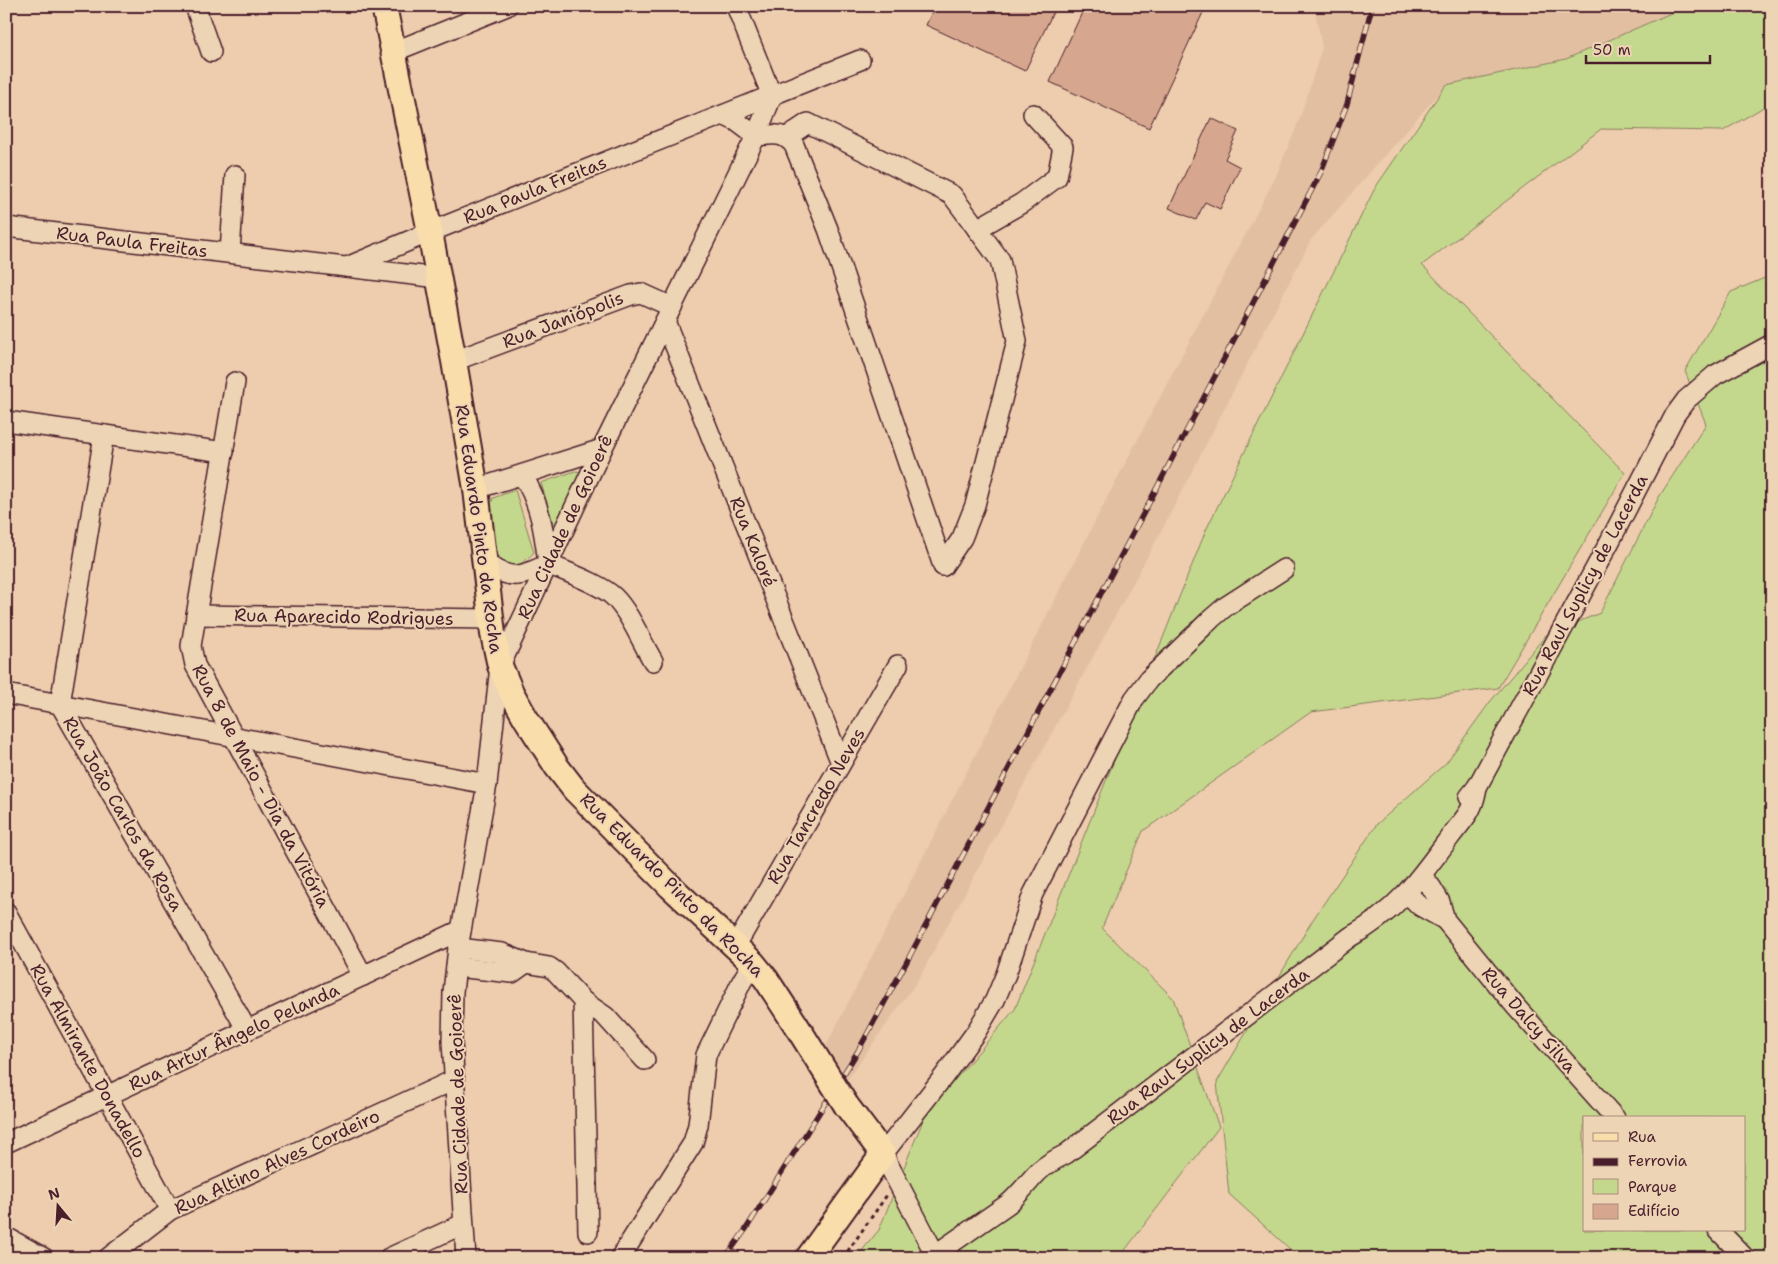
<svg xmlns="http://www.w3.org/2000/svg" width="1778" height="1264" font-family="'Shantell Sans',sans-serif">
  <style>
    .built { fill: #e3bfa2 }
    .green { fill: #c4d88d; stroke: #877c5c; fill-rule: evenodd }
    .building { fill: #d6a78e; stroke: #4a1f2b }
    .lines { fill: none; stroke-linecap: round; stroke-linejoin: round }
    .minor-casing { stroke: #4a1f2b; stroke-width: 22 }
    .major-casing { stroke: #4a1f2b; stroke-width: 28 }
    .path { stroke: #4a1f2b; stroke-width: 3; stroke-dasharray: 4 4; stroke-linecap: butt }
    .minor { stroke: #edd4b5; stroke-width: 19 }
    .major { stroke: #f9deab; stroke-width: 24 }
    .rail-casing { stroke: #4a1f2b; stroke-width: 5.5 }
    .rail { stroke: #edd4b5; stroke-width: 4; stroke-dasharray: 11; stroke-linecap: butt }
    .major-bridge-casing { stroke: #4a1f2b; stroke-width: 28; stroke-linecap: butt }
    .major-bridge { stroke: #f9deab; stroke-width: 24 }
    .labels { text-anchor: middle; stroke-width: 4; stroke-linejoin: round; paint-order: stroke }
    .street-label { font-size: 18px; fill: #4a1f2b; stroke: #edd4b5 }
  </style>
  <rect width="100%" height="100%" fill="#edcdae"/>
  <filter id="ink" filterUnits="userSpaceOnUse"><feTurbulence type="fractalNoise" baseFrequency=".02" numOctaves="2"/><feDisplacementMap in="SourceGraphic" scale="10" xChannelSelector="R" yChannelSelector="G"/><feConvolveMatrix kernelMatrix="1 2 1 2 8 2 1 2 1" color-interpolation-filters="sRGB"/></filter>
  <g filter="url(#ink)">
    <polygon class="built" points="1317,6 1687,6 1566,59 1446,85 1311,240 1164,526 918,980 847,1080 826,1046 1107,498 1275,178 1300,118 1322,47 1315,10"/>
    <g class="green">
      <polygon points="1687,6 1772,6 1772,102 1723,131 1601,129 1422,265 1625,473 1498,688 1311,712 1143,831 1102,928 1173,998 1219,1127 1119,1258 856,1258 879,1230 925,1115 1015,1009 1206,530 1375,188 1446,85 1566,59"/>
      <path d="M1772,275V1258H1300L1229,1194L1217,1082L1312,921L1377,824L1446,763L1490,702L1546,635L1600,613L1659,497L1706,424L1685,371L1731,292ZM1584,1118H1744V1230H1584Z"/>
      <polygon points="575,471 582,472 555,530 541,483"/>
      <path d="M515,490L534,552C510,579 498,564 492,536C491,530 488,523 488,517C488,511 491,504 493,498Z"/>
    </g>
    <g class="building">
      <polygon points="935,6 1056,6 1025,71 926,25"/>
      <polygon points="1085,6 1206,6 1149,128 1050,82"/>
      <polygon points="1211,118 1238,131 1225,159 1240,167 1220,209 1205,202 1196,220 1169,208"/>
    </g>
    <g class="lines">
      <g class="minor-casing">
        <g id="minor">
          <polyline points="195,6 211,52"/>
          <polyline points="736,6 772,96"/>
          <polyline points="393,52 507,6"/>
          <path d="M723,115L736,121L756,136C772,135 782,131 794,145L828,229L943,566"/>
          <polyline points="787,137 808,123 952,195 1000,260 1017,341 975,505 962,538 943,566"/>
          <polyline points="6,227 439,278"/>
          <polyline points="977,229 1022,203 1057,177 1063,147 1033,114"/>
          <polyline points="230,253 235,175"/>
          <polyline points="347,267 430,232 860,60"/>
          <polyline points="665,321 841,763"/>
          <polyline points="454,361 631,295 641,293 672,307"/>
          <polyline points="235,382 191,646 195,665 363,976"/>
          <polyline points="6,421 224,452"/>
          <polyline points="104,435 60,704 247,1030"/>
          <path d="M522,475C540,502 544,531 548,563"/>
          <polyline points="476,489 602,449"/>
          <path d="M485,563C512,581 520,577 548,564C566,572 601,584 614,597C630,613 641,641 653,661"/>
          <polyline points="196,615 491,619"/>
          <polyline points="6,694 487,784"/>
          <polyline points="1469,797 1477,787 1609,543 1675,415 1686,400 1715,375 1772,344"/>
          <polyline points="1422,876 1431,887 1440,902 1445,920 1516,1007 1615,1118"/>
          <polyline points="1407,893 1420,906 1445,920"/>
          <polyline points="6,912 170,1210"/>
          <polyline points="735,947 898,665"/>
          <polyline points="458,948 502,953 526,963 549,967 556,972 583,1001 605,1016 645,1060"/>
          <polyline points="456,967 512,973 526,963"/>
          <polyline points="583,1001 588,1232"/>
          <polyline points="6,1143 461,930"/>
          <polyline points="1718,1230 1745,1258"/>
          <polyline points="6,1237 44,1258"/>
          <path d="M936,1254L1008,1204C1020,1194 1028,1182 1039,1171C1047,1164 1056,1159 1066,1154L1350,937C1397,911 1419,879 1450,837C1464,818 1473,813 1477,787"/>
          <polyline points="108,1258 170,1210 454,1080"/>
          <polyline points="389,1258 463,1224"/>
          <polyline points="466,1258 452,1042 453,992 458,948 487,784 500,666 602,449 756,136 772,96"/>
          <polyline points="620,1258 693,1143 698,1125 706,1055 742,981 753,963"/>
          <polyline points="937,1258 883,1154 944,1076 976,1032 995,1000 1006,974 1033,894 1134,699 1149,679 1211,619 1225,607 1284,569"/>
        </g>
      </g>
      <g class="major-casing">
        <g id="major">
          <polyline points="384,6 430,232 454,361 476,489 493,634 500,666 511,692 525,717 557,767 574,789 670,886 753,963 766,979 796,1025"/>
          <polyline points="808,1258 883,1154 846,1105"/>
        </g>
      </g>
      <polyline class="path" points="843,1258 887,1195"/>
      <use href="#minor" class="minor"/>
      <use href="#major" class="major"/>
      <g class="rail-casing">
        <polyline id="rail" points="725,1258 746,1229 858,1051 906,963 1161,480 1321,172 1347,104 1372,6"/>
      </g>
      <use href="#rail" class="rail"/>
      <g class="major-bridge-casing">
        <polyline id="major-bridge" points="796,1025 846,1105"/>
      </g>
      <use href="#major-bridge" class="major-bridge"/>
    </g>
  </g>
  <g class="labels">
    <g class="street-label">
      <text transform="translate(535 190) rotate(-22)" y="6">Rua Paula Freitas</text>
      <text transform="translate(132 242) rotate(7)" y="6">Rua Paula Freitas</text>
      <text transform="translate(563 320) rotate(-21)" y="6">Rua Janiópolis</text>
      <text transform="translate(565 527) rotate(-65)" y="6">Rua Cidade de Goioerê</text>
      <text transform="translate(479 529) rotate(82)" y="6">Rua Eduardo Pinto da Rocha</text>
      <text transform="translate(753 542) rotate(68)" y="6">Rua Kaloré</text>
      <text transform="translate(1585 585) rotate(-62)" y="6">Rua Raul Suplicy de Lacerda</text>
      <text transform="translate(344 617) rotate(1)" y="6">Rua Aparecido Rodrigues</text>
      <text transform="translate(261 786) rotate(62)" y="6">Rua 8 de Maio - Dia da Vitória</text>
      <text transform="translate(816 806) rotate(-60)" y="6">Rua Tancredo Neves</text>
      <text transform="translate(123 814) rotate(60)" y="6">Rua João Carlos da Rosa</text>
      <text transform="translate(672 885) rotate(45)" y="6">Rua Eduardo Pinto da Rocha</text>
      <text transform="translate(1529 1020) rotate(49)" y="6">Rua Dalcy Silva</text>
      <text transform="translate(234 1037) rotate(-25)" y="6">Rua Artur Ângelo Pelanda</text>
      <text transform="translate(1208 1046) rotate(-37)" y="6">Rua Raul Suplicy de Lacerda</text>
      <text transform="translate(88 1061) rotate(61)" y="6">Rua Almirante Donadello</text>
      <text transform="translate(458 1094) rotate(-92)" y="6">Rua Cidade de Goioerê</text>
      <text transform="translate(277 1162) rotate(-25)" y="6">Rua Altino Alves Cordeiro</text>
    </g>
  </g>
  <rect width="1778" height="1264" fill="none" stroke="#edd4b5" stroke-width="25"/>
  <rect x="12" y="12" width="1753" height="1239" fill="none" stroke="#4a1f2b" stroke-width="2" filter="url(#ink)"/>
  <rect x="1583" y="1116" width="162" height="115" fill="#edd4b5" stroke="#ac8c7e"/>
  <rect x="1593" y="1133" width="25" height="8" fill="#f9deab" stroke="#ac8c7e"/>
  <text x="1628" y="1142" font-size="15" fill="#4a1f2b">Rua</text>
  <rect x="1593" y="1158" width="25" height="8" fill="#4a1f2b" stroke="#ac8c7e"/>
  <text x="1628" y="1166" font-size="15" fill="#4a1f2b">Ferrovia</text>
  <rect x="1593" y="1179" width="25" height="15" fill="#c4d88d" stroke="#ac8c7e"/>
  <text x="1628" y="1192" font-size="15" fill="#4a1f2b">Parque</text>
  <rect x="1593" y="1204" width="25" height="15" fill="#d6a78e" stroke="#ac8c7e"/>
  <text x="1628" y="1216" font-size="15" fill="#4a1f2b">Edifício</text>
  <g transform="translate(58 1206) rotate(342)" stroke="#edd4b5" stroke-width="4" paint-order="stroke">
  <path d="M0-4L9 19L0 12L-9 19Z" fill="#4a1f2b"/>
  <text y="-8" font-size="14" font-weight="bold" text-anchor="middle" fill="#4a1f2b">N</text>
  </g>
  <path d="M1586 55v8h124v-8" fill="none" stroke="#4a1f2b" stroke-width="2.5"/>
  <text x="1593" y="55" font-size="15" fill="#4a1f2b" stroke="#edd4b5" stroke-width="4" paint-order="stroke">50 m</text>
</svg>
